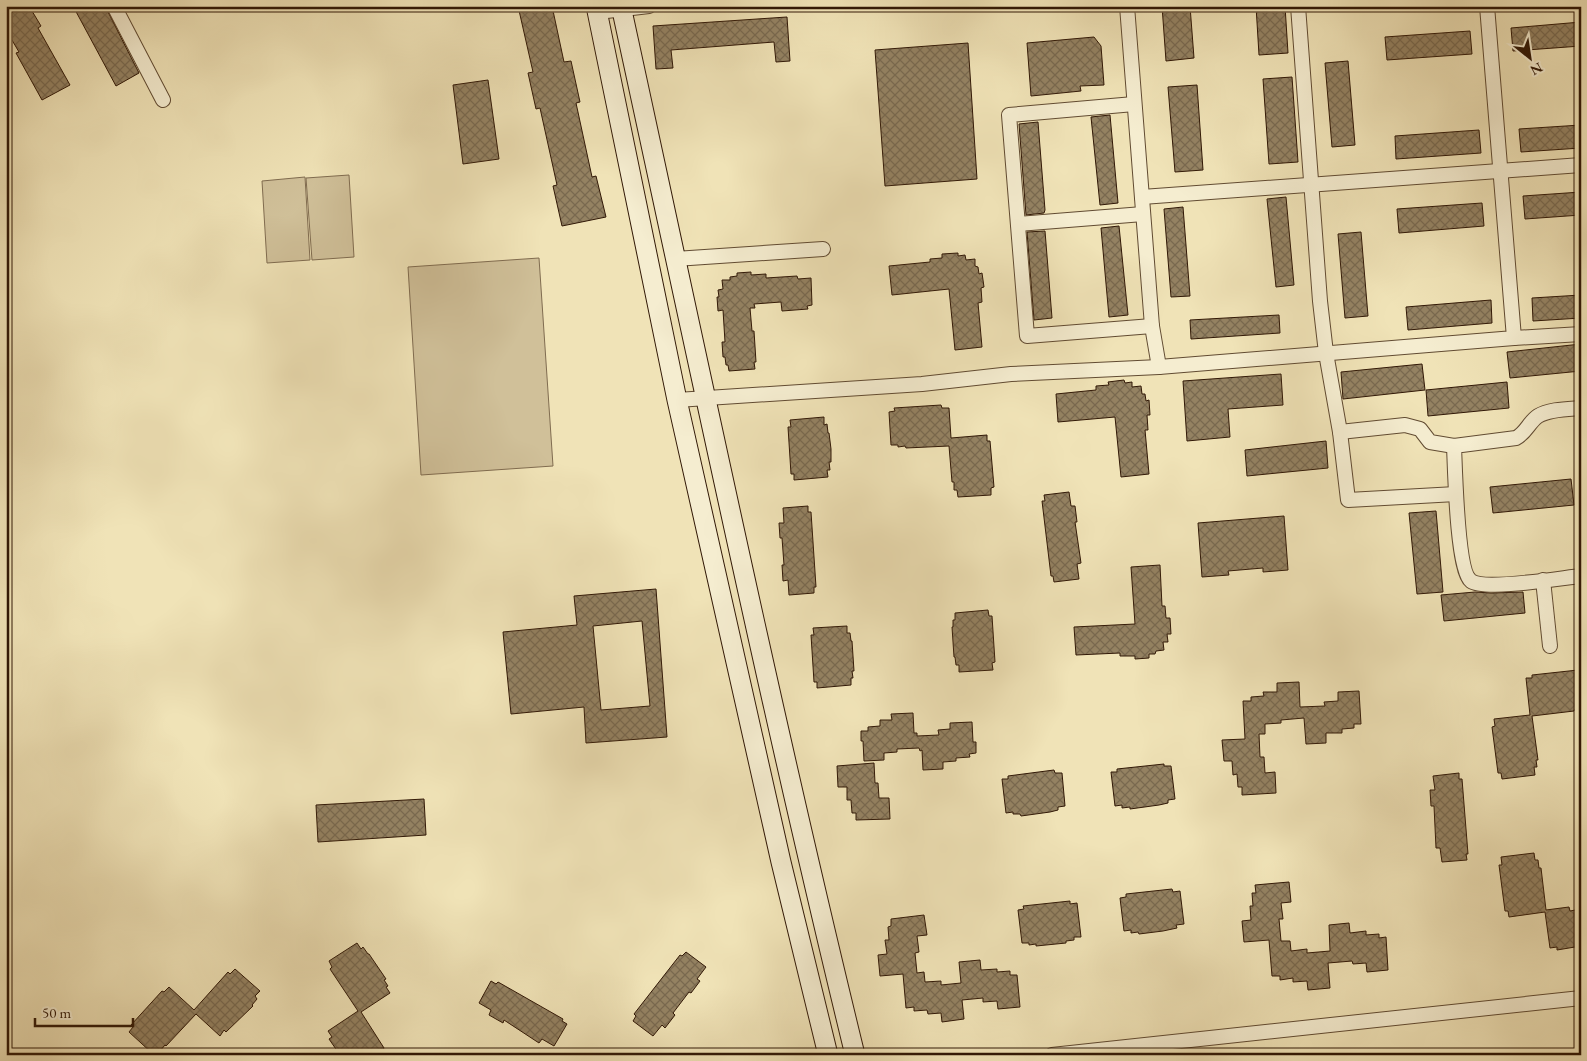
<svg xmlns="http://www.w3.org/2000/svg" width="1587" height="1061" font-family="'EB Garamond',serif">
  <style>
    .pitch { fill: #d0c099; stroke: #806c50 }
    .building { fill: url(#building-cross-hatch); stroke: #311806; fill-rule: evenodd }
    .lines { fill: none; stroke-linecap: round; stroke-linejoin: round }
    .street-casing { stroke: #614b32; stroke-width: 16 }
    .secondary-casing { stroke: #311806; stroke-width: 21 }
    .street { stroke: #f5edd0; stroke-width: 14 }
    .secondary { stroke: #f5edd0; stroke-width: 19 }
  </style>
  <defs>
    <pattern id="building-cross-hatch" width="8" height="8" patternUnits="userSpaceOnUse" patternTransform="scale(1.25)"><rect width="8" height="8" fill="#948262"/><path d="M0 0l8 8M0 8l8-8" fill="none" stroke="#79694f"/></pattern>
  </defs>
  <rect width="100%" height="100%" fill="#f0e3b7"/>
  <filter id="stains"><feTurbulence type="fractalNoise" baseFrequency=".004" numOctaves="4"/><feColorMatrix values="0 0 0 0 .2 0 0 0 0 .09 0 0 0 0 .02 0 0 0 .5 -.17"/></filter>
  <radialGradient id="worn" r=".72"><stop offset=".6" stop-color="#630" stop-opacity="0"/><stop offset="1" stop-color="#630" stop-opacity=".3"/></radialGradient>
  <g class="pitch">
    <polygon points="349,175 354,257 312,260 306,178"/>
    <polygon points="305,177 310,260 267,263 262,181"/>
    <polygon points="539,258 553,466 421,475 408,267"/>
  </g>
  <g class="building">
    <polygon points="6,6 29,6 41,26 38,28 70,85 42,100 16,53 19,52 6,30"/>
    <polygon points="73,6 105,6 139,73 116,86"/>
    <polygon points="518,6 552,6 564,62 571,61 580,102 576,103 592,177 596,176 606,217 562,226 553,186 557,185 540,108 536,109 528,73 533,72"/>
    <polygon points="1162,6 1190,6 1194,58 1166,61"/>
    <polygon points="1256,6 1285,6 1288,53 1259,55"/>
    <polygon points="787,17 790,61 776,62 774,42 671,50 673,68 656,69 653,26"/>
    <polygon points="1581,22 1581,46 1513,51 1511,28"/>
    <polygon points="1470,31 1472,54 1387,60 1385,37"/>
    <polygon points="1094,37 1101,46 1104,85 1080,86 1081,91 1031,96 1027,43"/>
    <polygon points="968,43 977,179 885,186 875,50"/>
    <polygon points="1348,61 1355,145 1332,147 1325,63"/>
    <polygon points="1292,77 1298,162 1269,164 1263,79"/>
    <polygon points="488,80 499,159 463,164 453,85"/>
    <polygon points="1197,85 1203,170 1175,172 1168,87"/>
    <polygon points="1110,115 1118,203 1100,205 1091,117"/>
    <polygon points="1038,122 1045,210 1044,213 1026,215 1019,124"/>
    <polygon points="1581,125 1581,148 1521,152 1519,129"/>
    <polygon points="1479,130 1481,153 1396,159 1395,136"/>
    <polygon points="1581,192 1581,215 1525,219 1523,196"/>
    <polygon points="1286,197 1294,285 1276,287 1267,199"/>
    <polygon points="1482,203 1484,226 1399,233 1397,209"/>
    <polygon points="1183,207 1190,296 1171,297 1164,209"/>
    <polygon points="1119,226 1128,315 1109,317 1101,228"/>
    <polygon points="1045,231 1052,318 1034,320 1027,232"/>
    <polygon points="1361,232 1368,316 1345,318 1338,234"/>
    <polygon points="958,253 958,256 965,255 966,260 975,259 975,266 978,267 979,274 982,273 984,287 981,288 982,302 978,303 982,347 955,350 949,289 892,295 889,266 930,262 930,259 942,258 942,254"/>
    <polygon points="751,272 751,275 766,274 766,278 797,276 798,279 811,278 812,305 807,306 808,309 782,311 781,302 754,304 755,308 750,308 752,331 754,331 756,362 754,362 755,369 729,371 728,365 726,365 725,357 723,357 722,342 725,342 723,310 718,311 717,297 719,297 718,290 723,289 722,280 730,280 730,277 737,276 737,273"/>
    <polygon points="1581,295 1581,318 1533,321 1532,298"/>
    <polygon points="1491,300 1492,323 1408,330 1406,307"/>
    <polygon points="1279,315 1280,333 1191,339 1190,320"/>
    <polygon points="1581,344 1581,371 1510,378 1507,352"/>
    <polygon points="1422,364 1425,390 1343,399 1341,372"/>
    <polygon points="1281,374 1283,405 1228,409 1230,437 1187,441 1183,381"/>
    <polygon points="1124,380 1125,383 1132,382 1132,387 1141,386 1142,394 1145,394 1146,401 1149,400 1150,415 1147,415 1148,430 1145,430 1149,474 1121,477 1115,417 1058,422 1056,394 1096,390 1096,386 1109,385 1108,382"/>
    <polygon points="1507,382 1509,408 1428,416 1426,390"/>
    <polygon points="941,405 942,408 949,408 951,438 987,435 987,441 990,441 994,487 991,488 991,495 958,497 957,490 954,490 954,482 952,482 949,446 906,448 905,446 898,447 898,445 891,445 889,412 895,411 894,408"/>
    <polygon points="824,417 824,425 827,424 828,433 829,433 831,449 831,462 829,462 830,470 827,470 828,477 794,480 794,474 791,474 788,427 791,427 790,420"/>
    <polygon points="1326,441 1328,468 1247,476 1245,450"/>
    <polygon points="1571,479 1574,505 1493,513 1490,487"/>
    <polygon points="1069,492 1071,506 1075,506 1077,522 1075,522 1081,563 1077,564 1079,579 1054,582 1053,576 1051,576 1042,501 1045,501 1044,495"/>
    <polygon points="808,506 808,512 811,512 816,587 814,587 814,593 789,595 788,580 783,581 782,565 784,565 782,538 780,538 779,523 784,523 783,508"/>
    <polygon points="1436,511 1443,592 1417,594 1409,513"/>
    <polygon points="1284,516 1288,570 1263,572 1263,568 1228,571 1229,575 1202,577 1198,523"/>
    <polygon points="1160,565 1162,606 1165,606 1166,618 1170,618 1171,634 1167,634 1168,642 1163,642 1164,650 1156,651 1155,654 1149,654 1149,658 1135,659 1135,656 1120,656 1120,653 1076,655 1074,627 1135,624 1131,567"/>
    <path d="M656,589L667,737L586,743L584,707L511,714L503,632L577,625L574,596ZM642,621L650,706L601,710L593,626Z"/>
    <polygon points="1475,592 1491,593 1523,592 1525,613 1444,621 1441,595"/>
    <polygon points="988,610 989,616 992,616 995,662 992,663 993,670 959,672 959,665 956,665 955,657 954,657 952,627 953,627 953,620 955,620 955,613"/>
    <polygon points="847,626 847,633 850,633 851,641 852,641 854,671 852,671 853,678 851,678 851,685 817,688 817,682 814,682 811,635 814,635 813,628"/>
    <polygon points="1578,670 1579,673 1581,672 1581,709 1574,710 1574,711 1532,716 1538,760 1536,760 1537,767 1534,767 1535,775 1502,779 1501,773 1498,773 1492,727 1495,726 1494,719 1530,715 1526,678 1532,678 1532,675"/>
    <polygon points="1299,682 1300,707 1325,706 1324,702 1338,701 1338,692 1359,691 1361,724 1354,724 1354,728 1342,729 1342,733 1326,733 1326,743 1306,744 1304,718 1281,720 1281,723 1265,724 1265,734 1259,734 1260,757 1264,757 1265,773 1275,772 1276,793 1242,795 1242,787 1238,787 1237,774 1233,775 1232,761 1224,761 1222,740 1245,739 1243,701 1251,701 1251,697 1264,696 1263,692 1277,692 1277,683"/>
    <polygon points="913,713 914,733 917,733 917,736 939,735 938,730 950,729 950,723 972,722 973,742 976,742 976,753 969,754 970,757 956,758 956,761 943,762 943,769 923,770 922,750 920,751 919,748 897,749 897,752 884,753 884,760 864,761 863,741 861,741 861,731 868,731 868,727 880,726 880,720 892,720 891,714"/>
    <polygon points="874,763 875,783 878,783 879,798 889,798 890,819 856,820 856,813 852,813 851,800 847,800 847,787 838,787 837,766"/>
    <polygon points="1164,764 1164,766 1171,766 1175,799 1168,800 1168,803 1159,805 1130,809 1130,807 1122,808 1122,805 1115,806 1111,772 1117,772 1117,769"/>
    <polygon points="1054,770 1055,773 1062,773 1065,806 1058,807 1058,810 1050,812 1021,816 1020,814 1013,814 1013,812 1006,813 1002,779 1008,779 1008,776"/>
    <polygon points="1459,773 1459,779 1462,779 1468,854 1466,854 1467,860 1442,862 1440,848 1436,848 1434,806 1431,806 1430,790 1435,790 1433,776"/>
    <polygon points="424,799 426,835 318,842 316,805"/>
    <polygon points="1534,853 1535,860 1538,860 1539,868 1541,868 1546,910 1569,907 1570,911 1581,909 1581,946 1557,950 1557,947 1550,948 1545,912 1509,917 1508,911 1505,911 1499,865 1502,865 1501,857"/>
    <polygon points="1289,882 1291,902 1281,903 1283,919 1279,919 1281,941 1290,941 1291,951 1307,949 1307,953 1330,951 1329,925 1349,923 1350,933 1366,931 1366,935 1379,934 1379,938 1386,937 1388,970 1367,972 1366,963 1353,964 1352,961 1328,963 1330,988 1308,990 1307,981 1293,982 1293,978 1280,980 1280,976 1272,976 1269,940 1244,942 1242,921 1251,920 1250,906 1253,906 1252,893 1256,893 1255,885"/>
    <polygon points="1172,889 1173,892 1180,891 1184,924 1176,925 1177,928 1163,931 1139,934 1138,932 1131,933 1131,930 1124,931 1120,898 1126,897 1126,894"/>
    <polygon points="1070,901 1070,904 1077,903 1081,937 1074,937 1074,940 1066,941 1066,943 1036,946 1036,944 1029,945 1029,943 1022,943 1018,910 1024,909 1023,906"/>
    <polygon points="924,915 927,935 917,936 919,952 915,953 917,973 924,972 925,982 941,981 941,985 961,983 959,962 980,960 981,970 997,969 997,972 1010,971 1010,975 1017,975 1020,1007 998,1009 997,1001 983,1002 983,998 962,1000 964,1019 942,1022 941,1013 928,1014 927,1010 914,1011 914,1007 906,1008 903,974 880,976 878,955 887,954 885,940 889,940 888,927 891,926 891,919"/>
    <polygon points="357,943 361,949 363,947 368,954 369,954 386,979 384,980 388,986 386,987 390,993 361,1012 384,1048 383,1050 386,1055 340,1055 329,1039 332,1037 328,1031 358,1011 330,969 332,967 329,961"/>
    <polygon points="686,952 706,967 697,979 700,981 691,993 689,992 673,1013 675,1015 665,1028 662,1025 653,1036 633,1021 636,1016 634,1014 680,955 682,956"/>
    <polygon points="235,969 260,991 255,996 257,999 252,1005 253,1006 226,1032 224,1030 220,1036 196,1014 166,1046 165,1045 160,1051 158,1049 153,1054 129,1032 133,1027 131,1025 162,991 164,992 169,987 194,1010 228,972 230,974"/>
    <polygon points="491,981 496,984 498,982 563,1019 562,1021 567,1024 554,1046 542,1039 539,1043 504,1020 503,1023 489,1015 491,1010 479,1003"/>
  </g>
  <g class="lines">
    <g class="street-casing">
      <g id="street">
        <polyline points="114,6 163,100"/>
        <polyline points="1127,6 1152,326 1159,367"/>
        <polyline points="1298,6 1320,301 1326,353 1340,432 1348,500 1456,494"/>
        <polyline points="598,12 649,6"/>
        <polyline points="1134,104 1009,115 1027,336 1152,326"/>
        <polyline points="1142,197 1581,165"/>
        <polyline points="1018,224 1143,214"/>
        <polyline points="675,259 823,249"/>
        <polyline points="1514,338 1581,334"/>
        <polyline points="677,400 922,384 1011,374 1159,367 1514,338 1487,6"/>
        <path d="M1581,408C1568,409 1549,409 1538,416C1529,422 1526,433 1516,438L1454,446C1455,467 1457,571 1471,581C1485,591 1561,578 1581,576"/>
        <polyline points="1340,432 1405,425 1420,429 1430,442 1454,446"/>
        <polyline points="1543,580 1550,646"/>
        <polyline points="1052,1055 1581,998"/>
      </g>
    </g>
    <g class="secondary-casing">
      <g id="secondary">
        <polyline points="596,6 677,400 781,862 828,1055"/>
        <path d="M621,6C697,356 770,707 855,1055"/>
      </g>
    </g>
    <use href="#street" class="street"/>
    <use href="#secondary" class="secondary"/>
  </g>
  <rect width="1587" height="1061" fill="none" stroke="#f0e3b7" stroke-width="25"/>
  <rect x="8" y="8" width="1572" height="1046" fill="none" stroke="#311806" stroke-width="2.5"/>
  <rect x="12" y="12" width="1562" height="1036" fill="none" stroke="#311806"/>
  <g transform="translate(1530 58) rotate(150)" stroke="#f5edd0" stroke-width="4" paint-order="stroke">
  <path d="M0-4L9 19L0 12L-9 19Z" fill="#311806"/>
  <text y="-8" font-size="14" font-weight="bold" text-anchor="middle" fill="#311806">N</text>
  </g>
  <path d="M35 1018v8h98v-8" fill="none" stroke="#311806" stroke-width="2.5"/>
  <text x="42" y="1018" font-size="15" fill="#311806" stroke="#f5edd0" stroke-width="4" paint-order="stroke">50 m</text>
  <rect width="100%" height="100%" filter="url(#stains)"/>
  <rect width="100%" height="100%" fill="url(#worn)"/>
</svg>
